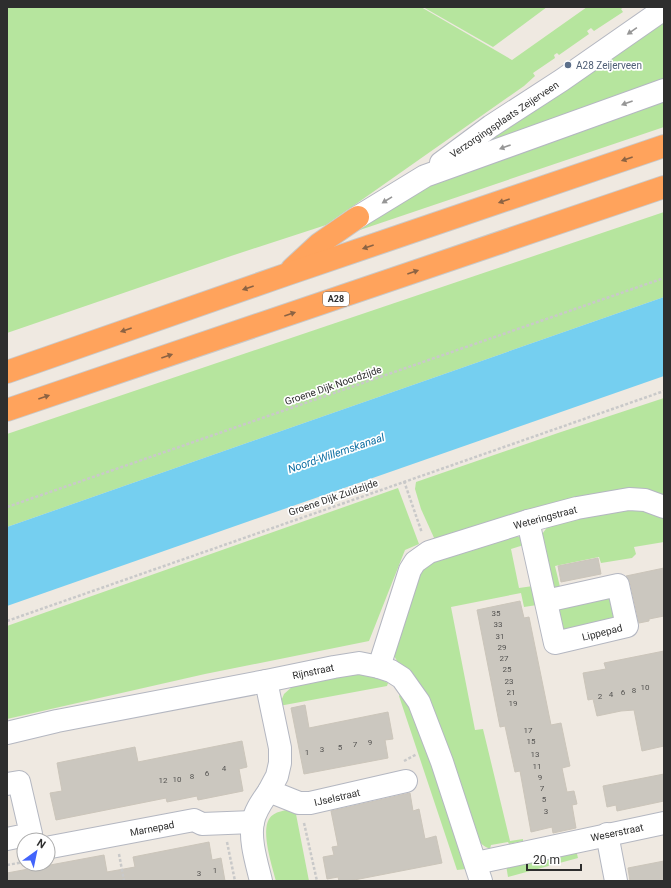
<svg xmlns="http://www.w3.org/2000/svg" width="671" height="888" font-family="Roboto,sans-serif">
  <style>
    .green { fill: #b6e59e }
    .water { fill: #75cff0 }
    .building { fill: #cbc7bf; stroke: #cbc5ba }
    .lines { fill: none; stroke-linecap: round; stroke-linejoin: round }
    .minor-casing { stroke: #b4b7c1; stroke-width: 24 }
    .highway-casing { stroke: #c9c9c9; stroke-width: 24 }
    .path { stroke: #c9c9c9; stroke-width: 2.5; stroke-dasharray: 3 2; stroke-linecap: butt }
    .minor { stroke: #fff; stroke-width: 22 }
    .highway { stroke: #ffa35c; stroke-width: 22 }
    .oneway { fill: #969696 }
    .oneway2 { fill: #8c6343 }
    .service-dot { fill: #5c6f8a; stroke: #fff; stroke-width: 1.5 }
    .labels { text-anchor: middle; stroke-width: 3.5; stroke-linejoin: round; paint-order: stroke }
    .number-label { font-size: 8px; fill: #555452 }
    .shield { fill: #fff; stroke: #6d6d6d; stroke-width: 1 }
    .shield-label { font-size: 9px; font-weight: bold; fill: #2e2e2e }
    .service-label { font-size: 10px; fill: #4e5e75; stroke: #fff; text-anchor: start }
    .street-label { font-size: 10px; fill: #2e2e2e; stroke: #fff }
    .water-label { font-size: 11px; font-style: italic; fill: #0d6fa3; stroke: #fff }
  </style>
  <rect width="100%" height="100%" fill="#efe9e1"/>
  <g class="green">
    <polygon points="7,7 421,7 512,60 587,7 624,7 621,9 623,12 594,31 591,28 587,31 589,34 559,55 557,53 554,55 555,58 533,73 535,76 524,86 326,225 231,256 7,333"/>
    <polygon points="423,7 547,7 493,47"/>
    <polygon points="664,17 664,82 465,154"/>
    <polygon points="664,97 664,127 351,233 419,188"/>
    <polygon points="664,212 664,297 7,527 7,434"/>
    <polygon points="664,398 664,498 435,540 421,509 415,489 416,482 558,433"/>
    <polygon points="398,488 419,544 405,550 369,641 205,674 7,719 7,626"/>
    <polygon points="628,507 664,515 664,542 634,547 636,554 632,558 601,563 599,557 555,566 561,591 551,589 540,537 548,526"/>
    <path d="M511,535L520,537L527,544L511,549L519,588L533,586L537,605L524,607L521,593L451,607L475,730L483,729L510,841L523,839V841L509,844L508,842L491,845L490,849C483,846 480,843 476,837L433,709L427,694L416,680L400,666L393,654C401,628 410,579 430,561Z"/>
    <polygon points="602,597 609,599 613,604 615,623 560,630 557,611 561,607"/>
    <polygon points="357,674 374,676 388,683 387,686 279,706 284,694 293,686"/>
    <polygon points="401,693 407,701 418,725 466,869 457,870 399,696"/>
    <path d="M295,809L309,881H276C272,866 261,832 269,819C274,811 286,810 295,809Z"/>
    <polygon points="576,850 578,858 508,877 506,865"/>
  </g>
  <polygon class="water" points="664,297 664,376 7,606 7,527"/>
  <g class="building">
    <polygon points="598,558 601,574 561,582 558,566"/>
    <polygon points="664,568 664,616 649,619 649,621 639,623 630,582 626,576"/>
    <polygon points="520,601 524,618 529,617 551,725 561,723 570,766 562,768 567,792 574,791 577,804 572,805 576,828 553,833 552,827 531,832 520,771 515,772 505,726 500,727 477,610"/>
    <polygon points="664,651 664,746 642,751 634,710 621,711 597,716 593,699 588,700 583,673 606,669 604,663"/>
    <polygon points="305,705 309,728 388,712 393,739 385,740 388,758 304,774 291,708"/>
    <polygon points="242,741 247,767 239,769 243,791 198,800 197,796 167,802 166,798 56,820 50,793 62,791 57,763 135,747 138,762"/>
    <polygon points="664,774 664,801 617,811 616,805 607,807 603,786"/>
    <polygon points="410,793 413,811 419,809 425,839 436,836 442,863 349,881 339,881 338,877 327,879 323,857 334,855 332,847 338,846 331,811"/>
    <polygon points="209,842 212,860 221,858 225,881 7,881 7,873 104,855 107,872 135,867 133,857"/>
    <polygon points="664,861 664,881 630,881 628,868"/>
  </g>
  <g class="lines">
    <g class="minor-casing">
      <g id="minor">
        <polyline points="441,163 491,126 562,80 664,9"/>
        <polyline points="358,217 425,176 664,90"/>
        <polyline points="528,521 555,643 627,626 618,585 546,601"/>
        <polyline points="379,667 410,570 415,562 429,552 528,521 577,508 629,499 645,500 664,507"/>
        <polyline points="266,681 280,748 280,763 277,776 269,791"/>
        <polyline points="7,733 57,721 266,681 334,667 359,663 379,667 391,671 402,678 419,702 442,762 481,881"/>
        <polyline points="7,784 19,782 31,834 7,839"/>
        <polyline points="607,834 616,881"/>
        <polyline points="51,847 194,820 202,824 253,822"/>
        <polyline points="476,863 664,823"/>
        <path d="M261,881C257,864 249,839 253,822C255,810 263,800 269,791L299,803H310L406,781"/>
      </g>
    </g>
    <g class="highway-casing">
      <g id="highway">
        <polyline points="292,269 319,244 358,217"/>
        <polyline points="7,372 285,275 664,146"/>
        <polyline points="7,410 664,187"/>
      </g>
    </g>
    <g class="path">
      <polyline points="404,481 422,533"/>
      <polyline points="7,507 664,278"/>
      <polyline points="7,621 664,391"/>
      <polyline points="404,761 417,754"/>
      <polyline points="304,823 317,881"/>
      <polyline points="227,842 235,881"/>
      <polyline points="119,854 124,881"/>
      <polyline points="7,865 24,862"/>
    </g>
    <use href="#minor" class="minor"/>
    <use href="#highway" class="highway"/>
  </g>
  <defs><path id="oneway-solid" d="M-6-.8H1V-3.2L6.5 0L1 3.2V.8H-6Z"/></defs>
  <g class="oneway">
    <use href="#oneway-solid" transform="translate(632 31) rotate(145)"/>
    <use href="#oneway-solid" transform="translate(627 103) rotate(160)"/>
    <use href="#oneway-solid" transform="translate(505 147) rotate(160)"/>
    <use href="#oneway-solid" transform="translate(387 200) rotate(148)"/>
  </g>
  <g class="oneway2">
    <use href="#oneway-solid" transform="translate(627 159) rotate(161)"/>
    <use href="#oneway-solid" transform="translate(504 201) rotate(161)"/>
    <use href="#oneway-solid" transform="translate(368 247) rotate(161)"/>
    <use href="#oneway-solid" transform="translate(413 272) rotate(-19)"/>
    <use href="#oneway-solid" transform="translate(248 288) rotate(161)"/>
    <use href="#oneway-solid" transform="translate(290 314) rotate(-19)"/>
    <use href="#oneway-solid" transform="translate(126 330) rotate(161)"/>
    <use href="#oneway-solid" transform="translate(167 356) rotate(-19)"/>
    <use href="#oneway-solid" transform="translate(44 397) rotate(-19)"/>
  </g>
  <circle class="service-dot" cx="568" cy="65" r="4"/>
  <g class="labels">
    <g class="number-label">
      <text x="496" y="616">35</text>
      <text x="498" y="627">33</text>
      <text x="500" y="639">31</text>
      <text x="502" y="650">29</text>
      <text x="504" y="661">27</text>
      <text x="507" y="672">25</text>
      <text x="509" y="684">23</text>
      <text x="645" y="690">10</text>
      <text x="634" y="693">8</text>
      <text x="511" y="695">21</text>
      <text x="623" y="695">6</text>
      <text x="611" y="697">4</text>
      <text x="600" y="699">2</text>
      <text x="513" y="706">19</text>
      <text x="528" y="733">17</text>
      <text x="531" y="744">15</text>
      <text x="370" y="745">9</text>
      <text x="355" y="747">7</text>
      <text x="340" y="750">5</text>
      <text x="322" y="752">3</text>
      <text x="307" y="755">1</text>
      <text x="535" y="757">13</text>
      <text x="537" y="769">11</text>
      <text x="224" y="771">4</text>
      <text x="207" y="776">6</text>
      <text x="192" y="779">8</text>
      <text x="540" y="780">9</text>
      <text x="177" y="782">10</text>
      <text x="163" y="783">12</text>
      <text x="542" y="791">7</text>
      <text x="544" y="802">5</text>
      <text x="546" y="814">3</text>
      <text x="215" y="873">1</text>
      <text x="199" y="876">3</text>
    </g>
    <rect class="shield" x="323" y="292" width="26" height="14" rx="3"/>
    <g class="shield-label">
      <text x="336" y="302">A28</text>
    </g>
    <g class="service-label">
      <text x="576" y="69">A28 Zeijerveen</text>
    </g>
    <g class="street-label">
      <text transform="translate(504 119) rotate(-34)" y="4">Verzorgingsplaats Zeijerveen</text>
      <text transform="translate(333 385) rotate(-19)" y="4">Groene Dijk Noordzijde</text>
      <text transform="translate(333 497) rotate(-19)" y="4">Groene Dijk Zuidzijde</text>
      <text transform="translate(545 517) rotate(-15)" y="4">Weteringstraat</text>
      <text transform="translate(602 632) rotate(-14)" y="4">Lippepad</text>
      <text transform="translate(313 671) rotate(-12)" y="4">Rijnstraat</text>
      <text transform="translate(337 797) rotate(-13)" y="4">IJselstraat</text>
      <text transform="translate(152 828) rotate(-11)" y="4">Marnepad</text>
      <text transform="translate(617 832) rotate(-12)" y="4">Weserstraat</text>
    </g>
    <g class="water-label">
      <text transform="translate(336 453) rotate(-19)" y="4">Noord-Willemskanaal</text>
    </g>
  </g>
  <rect width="671" height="888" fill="none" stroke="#2e2e2e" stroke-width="16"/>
  <g transform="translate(36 852) rotate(33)"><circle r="19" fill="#ffffff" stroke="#ababab"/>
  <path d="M0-3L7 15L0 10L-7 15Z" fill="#4264fb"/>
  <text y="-6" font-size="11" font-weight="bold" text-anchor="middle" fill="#2e2e2e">N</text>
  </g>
  <path d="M527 864v6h54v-6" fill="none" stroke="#2e2e2e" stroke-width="2"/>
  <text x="533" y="864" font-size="12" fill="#2e2e2e" stroke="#ffffff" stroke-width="3" paint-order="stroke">20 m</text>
</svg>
